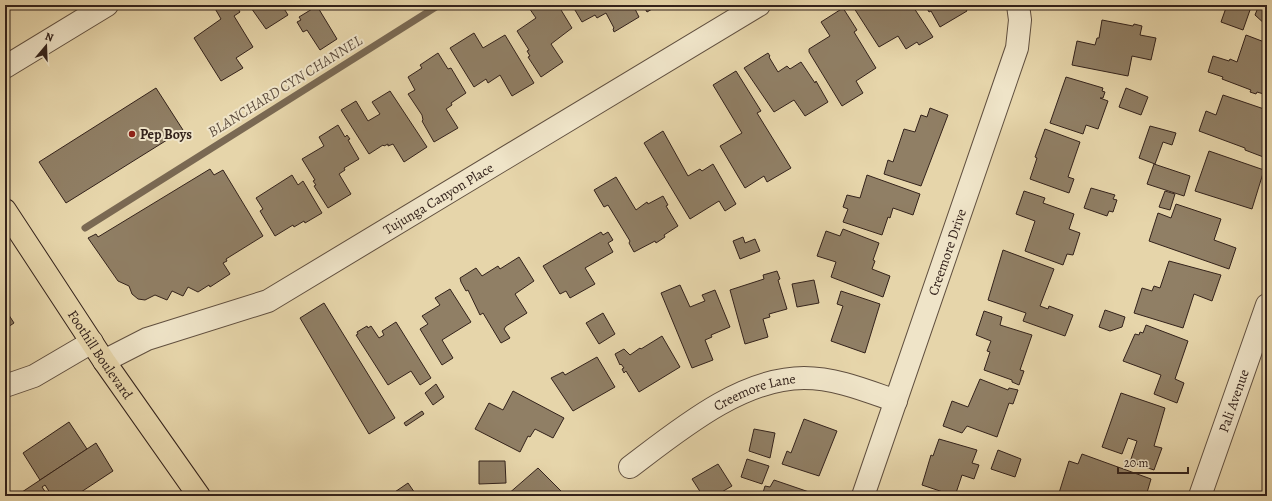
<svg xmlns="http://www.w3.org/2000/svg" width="1272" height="501" font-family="Alegreya,serif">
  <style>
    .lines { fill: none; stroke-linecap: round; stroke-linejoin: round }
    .stream { stroke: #7a6953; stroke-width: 7 }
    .building { fill: #907f65; stroke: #33221b }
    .minor-casing { stroke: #604f3f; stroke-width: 24 }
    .primary-casing { stroke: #33221b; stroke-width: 24 }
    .minor { stroke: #efe4c8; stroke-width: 22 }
    .primary { stroke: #e6d5aa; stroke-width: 22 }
    .poi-dot { fill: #8f2418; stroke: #efe4c8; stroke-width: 1.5 }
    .labels { text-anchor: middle; stroke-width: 4; stroke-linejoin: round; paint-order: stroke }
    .poi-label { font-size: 14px; font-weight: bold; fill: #33221b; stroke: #efe4c8; text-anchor: start }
    .street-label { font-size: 14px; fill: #33221b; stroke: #efe4c8 }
    .water-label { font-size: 15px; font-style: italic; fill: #5c4b3c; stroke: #efe4c8 }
  </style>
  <rect width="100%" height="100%" fill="#e6d5aa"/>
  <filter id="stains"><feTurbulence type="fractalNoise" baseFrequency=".005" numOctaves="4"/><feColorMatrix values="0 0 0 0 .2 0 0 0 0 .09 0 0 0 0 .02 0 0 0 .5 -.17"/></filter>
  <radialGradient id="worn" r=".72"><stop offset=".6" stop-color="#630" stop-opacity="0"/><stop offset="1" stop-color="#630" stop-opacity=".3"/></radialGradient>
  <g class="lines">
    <polyline class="stream" points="85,228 439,5"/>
  </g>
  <g class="building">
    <polygon points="213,5 236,5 240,12 234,16 253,47 236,58 243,68 221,81 194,38 221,19"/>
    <polygon points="249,5 286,5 283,7 288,15 266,29"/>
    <polygon points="527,5 558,5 572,28 551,44 563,62 541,77 528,57 530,56 527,51 529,50 517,31 536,18"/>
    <polygon points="572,5 633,5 639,17 614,32 613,29 614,28 606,13 597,18 595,15 582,22"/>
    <polygon points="643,5 659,5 647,12"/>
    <polygon points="852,5 883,5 884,7 888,5 912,5 933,37 919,45 917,42 906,49 898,36 879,47"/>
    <polygon points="925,5 964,5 967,11 940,27 931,11 929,12"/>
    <polygon points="1227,5 1237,5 1250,10 1243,30 1221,22"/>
    <polygon points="1259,5 1267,5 1267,26 1255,15"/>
    <polygon points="317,6 337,39 320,50 307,30 303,32 297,22 301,20 299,17"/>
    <polygon points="843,8 857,30 854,32 876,68 856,81 863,93 842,106 809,52 809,49 830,36 821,22"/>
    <polygon points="1102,20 1133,26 1134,24 1142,26 1140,35 1156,38 1151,60 1132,56 1128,76 1072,65 1077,41 1095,45 1097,38 1099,38"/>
    <polygon points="474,33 483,48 505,35 534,83 512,96 500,75 488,83 486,79 474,87 450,48"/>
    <polygon points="1246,35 1267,43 1267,95 1257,92 1256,94 1250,92 1251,90 1222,79 1223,77 1208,72 1213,56 1229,61 1230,59 1237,62"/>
    <polygon points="438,53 448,69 451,68 466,93 451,103 452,105 446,109 458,128 434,142 422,121 423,120 422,115 408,94 415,90 408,77 422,68 420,65"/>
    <polygon points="768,53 770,56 769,57 778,72 787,66 790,69 801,62 815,83 816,81 828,102 805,116 794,100 774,112 744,68"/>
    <polygon points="736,71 761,111 757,113 791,168 767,182 764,176 745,188 720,146 742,133 713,85"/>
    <polygon points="1066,77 1103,88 1102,91 1105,92 1103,98 1100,98 1108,101 1098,129 1086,125 1083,134 1050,123"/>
    <polygon points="156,88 183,130 66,203 39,162"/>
    <polygon points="1126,88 1148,97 1141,115 1119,107"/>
    <polygon points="390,91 427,147 404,162 393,144 388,146 388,144 384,146 383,145 369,154 341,110 356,101 368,121 380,114 372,102"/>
    <polygon points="1223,95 1267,110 1267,131 1264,130 1263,133 1267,134 1266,158 1245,150 1245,148 1199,131 1206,111 1216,115"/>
    <polygon points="930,108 948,115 921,186 884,174 888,160 893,162 904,129 915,132 921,115 927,117"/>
    <polygon points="338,125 345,137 347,135 350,139 348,140 359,159 344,168 345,170 339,174 351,194 328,208 314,186 316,185 313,181 315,180 302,159 324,146 319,137"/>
    <polygon points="1150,126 1176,133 1172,145 1163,142 1155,164 1139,158"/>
    <polygon points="1045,129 1080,142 1068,177 1074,179 1069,193 1030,179 1037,158 1035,157"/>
    <polygon points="663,131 688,176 700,169 702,171 713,164 736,204 725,211 719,201 690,219 644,143"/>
    <polygon points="1209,151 1264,170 1252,209 1195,191"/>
    <polygon points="1154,164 1190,176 1184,196 1147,184"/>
    <polygon points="210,169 214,175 223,170 263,236 226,259 227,261 223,263 230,274 210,287 209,285 198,292 188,287 183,296 172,291 167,300 155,295 145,300 138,299 132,294 129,286 118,281 88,238 96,234 98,237"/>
    <polygon points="292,175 298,185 303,181 322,213 305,223 304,221 294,227 293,225 275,236 260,211 263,209 256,198"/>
    <polygon points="867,175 920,194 913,215 893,208 890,218 888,217 882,235 843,222 848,209 843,207 847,195 860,198"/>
    <polygon points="616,177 636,210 647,202 648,204 663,196 668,205 666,206 678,226 664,235 665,237 656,243 655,241 634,252 629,243 630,241 608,205 604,207 594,190"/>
    <polygon points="1091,188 1115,195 1113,199 1117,200 1113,212 1109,211 1107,216 1084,208"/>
    <polygon points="1024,191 1045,198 1043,203 1074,214 1069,229 1080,233 1073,255 1067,254 1063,265 1025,251 1035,221 1016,214"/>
    <polygon points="1165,191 1175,194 1170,210 1159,207"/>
    <polygon points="1176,204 1221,219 1214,240 1236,248 1229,269 1149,241 1158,213 1171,218"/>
    <polygon points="843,229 879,243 873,260 875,261 872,269 890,276 883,297 831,277 836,262 817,256 826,231 840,236"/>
    <polygon points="601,232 603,235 608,232 613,240 608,243 613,252 585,268 595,284 570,298 566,291 560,294 543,266"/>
    <polygon points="743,237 745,243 755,239 760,251 740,259 733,241"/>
    <polygon points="1003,250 1054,269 1040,306 1048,309 1049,306 1073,315 1065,336 1023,321 1026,313 988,300"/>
    <polygon points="519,257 534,281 515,294 527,313 506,326 504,329 510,338 501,343 483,313 480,315 468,290 466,291 461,282 460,278 476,268 482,276 498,266 500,269"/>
    <polygon points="1169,261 1221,275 1212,301 1194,294 1183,328 1134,313 1142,288 1152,291 1154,286 1160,288"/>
    <polygon points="777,271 780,279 778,280 787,309 769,314 770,317 763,319 768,337 745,344 730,290 764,279 763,275"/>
    <polygon points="814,280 819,303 797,307 792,284"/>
    <polygon points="680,285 690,307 705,301 702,295 715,290 730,327 711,335 712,337 705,340 713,360 692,368 661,293"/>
    <polygon points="450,289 471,322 442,340 453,358 442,365 420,329 428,324 422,316 440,305 435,298"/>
    <polygon points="841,291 880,304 865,353 831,341 843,306 837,304"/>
    <polygon points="324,303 395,418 369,434 300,318"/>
    <polygon points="5,309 14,323 5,329"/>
    <polygon points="1105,310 1125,317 1122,327 1110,331 1099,327"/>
    <polygon points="984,311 1002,317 1000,325 1032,335 1020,370 1024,371 1019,385 1012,382 1012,380 984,370 990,352 987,351 991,341 976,335"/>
    <polygon points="603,313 615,334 599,344 586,323"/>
    <polygon points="396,322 431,378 420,385 411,371 388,385 356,335 358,334 357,332 367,326 368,328 371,326 379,338 384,335 382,331"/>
    <polygon points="1146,325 1188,341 1175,379 1184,383 1177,403 1154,394 1161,375 1123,361 1135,334 1139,335 1140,332 1143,333"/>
    <polygon points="662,336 680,367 639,392 626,371 624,373 622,369 624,368 621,364 620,365 615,354 624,349 630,355 640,348 641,349"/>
    <polygon points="597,357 615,387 573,411 551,378 563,372 565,375"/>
    <polygon points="980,379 1008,390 1009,388 1018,390 1013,404 1009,403 997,437 967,426 962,433 943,426 952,401 968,407"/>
    <polygon points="436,384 444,397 433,405 425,393"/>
    <polygon points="513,391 564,418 553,438 535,429 530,437 528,436 520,452 475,429 489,403 503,410"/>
    <polygon points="1121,393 1165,408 1154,446 1162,448 1154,470 1130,462 1137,441 1128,438 1122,454 1102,447"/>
    <polygon points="422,411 424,414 406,426 404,423"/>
    <polygon points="804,419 837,431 819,476 782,464 787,451 791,453"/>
    <polygon points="69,422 87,449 40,480 23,453"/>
    <polygon points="754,429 775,433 770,458 749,451"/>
    <polygon points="939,439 977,450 972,463 979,465 974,479 962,475 955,496 922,485 931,455 933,456"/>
    <polygon points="96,443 113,471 75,496 52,496 45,485 42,487 48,496 16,496"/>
    <polygon points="998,450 1021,459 1015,477 991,469"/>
    <polygon points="1082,454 1151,479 1146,496 1068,496 1059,493 1069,461 1078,464"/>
    <polygon points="747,459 769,466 762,484 741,477"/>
    <polygon points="479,461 505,461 506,483 479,484"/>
    <polygon points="718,464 732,486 720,493 722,496 696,496 701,493 692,479"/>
    <polygon points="538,468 566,496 507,495"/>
    <polygon points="774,480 812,493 811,496 762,496 765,486 770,487"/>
    <polygon points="408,483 417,496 389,496"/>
  </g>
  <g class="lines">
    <g class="minor-casing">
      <g id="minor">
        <polyline points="5,67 107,5"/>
        <path id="s1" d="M104,361L147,339L268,301L759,5"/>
        <polyline points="5,386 34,376 92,342"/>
        <path id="s2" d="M630,467C679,430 741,378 804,378C836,378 867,391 896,401"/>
        <path id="s3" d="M863,496L1017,48L1020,20L1018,5"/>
        <path id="s4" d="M1200,496L1267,305"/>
      </g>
    </g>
    <g class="primary-casing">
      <g id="primary">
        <path id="s5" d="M5,210L104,361L199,496"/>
      </g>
    </g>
    <use href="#minor" class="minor"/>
    <use href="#primary" class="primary"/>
  </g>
  <circle class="poi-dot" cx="132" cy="134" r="4"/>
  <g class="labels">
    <g class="poi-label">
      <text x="140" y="139">Pep Boys</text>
    </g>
    <g class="street-label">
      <text dy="5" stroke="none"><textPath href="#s1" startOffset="374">Tujunga Canyon Place</textPath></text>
      <text dy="5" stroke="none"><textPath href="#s3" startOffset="258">Creemore Drive</textPath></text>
      <text dy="5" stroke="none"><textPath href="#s5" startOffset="173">Foothill Boulevard</textPath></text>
      <text dy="5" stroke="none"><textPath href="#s2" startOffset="147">Creemore Lane</textPath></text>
      <text dy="5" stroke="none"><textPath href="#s4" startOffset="101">Pali Avenue</textPath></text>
    </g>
    <g class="water-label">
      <text transform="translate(285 86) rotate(-32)" y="5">BLANCHARD CYN CHANNEL</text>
    </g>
  </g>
  <rect width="1272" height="501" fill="none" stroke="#e6d5aa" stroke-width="20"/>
  <rect x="6" y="6" width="1260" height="489" fill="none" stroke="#33221b" stroke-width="2"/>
  <rect x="10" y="10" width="1252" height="481" fill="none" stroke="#33221b"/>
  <g transform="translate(46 46) rotate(19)" stroke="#efe4c8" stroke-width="3" paint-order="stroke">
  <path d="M0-3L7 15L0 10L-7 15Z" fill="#33221b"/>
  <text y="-6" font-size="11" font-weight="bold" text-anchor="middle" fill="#33221b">N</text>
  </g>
  <path d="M1118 467v6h70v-6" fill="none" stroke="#33221b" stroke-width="2"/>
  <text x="1124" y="467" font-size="12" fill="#33221b" stroke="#efe4c8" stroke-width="3" paint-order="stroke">20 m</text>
  <rect width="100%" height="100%" filter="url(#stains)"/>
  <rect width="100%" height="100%" fill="url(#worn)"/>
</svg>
